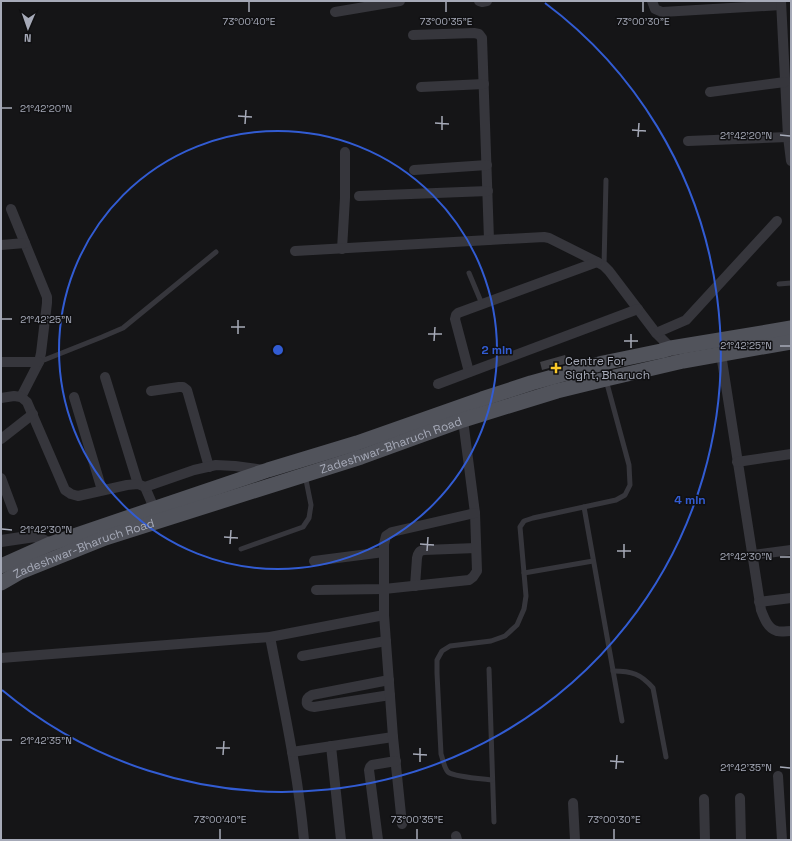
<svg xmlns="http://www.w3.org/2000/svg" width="792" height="841" font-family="'Space Grotesk',sans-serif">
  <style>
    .building { fill: #3f3f44 }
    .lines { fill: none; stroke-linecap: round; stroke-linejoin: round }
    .service { stroke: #36363c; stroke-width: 5 }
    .minor { stroke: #36363c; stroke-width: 10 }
    .tertiary { stroke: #36363c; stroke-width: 12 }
    .primary { stroke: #51535b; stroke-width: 15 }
    .ticks { fill: none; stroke: #a6aab8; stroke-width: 1.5 }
    .ring { fill: none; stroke: #325cd3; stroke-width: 2 }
    .poi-dot { fill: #fbc929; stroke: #101012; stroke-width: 1.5 }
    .labels { text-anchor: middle; stroke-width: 3; stroke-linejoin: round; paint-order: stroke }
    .poi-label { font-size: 12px; fill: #a6aab8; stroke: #101012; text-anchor: start }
    .street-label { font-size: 12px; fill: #a6aab8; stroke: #101012 }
    .ticks-label { font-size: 10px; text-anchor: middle; fill: #a6aab8; stroke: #101012; stroke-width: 3; stroke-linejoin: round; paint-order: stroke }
    .centre { fill: #325cd3; stroke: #101012; stroke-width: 2 }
    .ring-label { font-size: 12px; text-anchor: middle; font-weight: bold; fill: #325cd3; stroke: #101012; stroke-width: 3; stroke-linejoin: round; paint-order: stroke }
  </style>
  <rect width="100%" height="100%" fill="#151517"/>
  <polygon class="building" points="565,355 568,363 542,370 540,362"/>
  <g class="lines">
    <g class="service">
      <polyline points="604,266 606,180"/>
      <polyline points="469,273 482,304"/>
      <polyline points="779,284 791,283"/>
      <polyline points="39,362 102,337 123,328 216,252"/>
      <polyline points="584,507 622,721"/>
      <polyline points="241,549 303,527 309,518 311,505 305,475"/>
      <polyline points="524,573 593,561"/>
      <polyline points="489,669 494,822"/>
      <path d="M613,671C632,671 641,674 653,688L666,757"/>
      <path d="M492,780C484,779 454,777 448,772C444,768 443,759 441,754L437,673V660L442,651L450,646L491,641L505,636L517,625L524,609L526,596L520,527L524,521L533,518L616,500L625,495L630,485L629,465L606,380"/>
    </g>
    <g class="minor">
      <polyline points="479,1 482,2 487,1"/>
      <polyline points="652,1 655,9 662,12 781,5"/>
      <polyline points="781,1 788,137 791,161"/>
      <polyline points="335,12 400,1"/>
      <polyline points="413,35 474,33 479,34 482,38 489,240"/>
      <polyline points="421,87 484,84"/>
      <polyline points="710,92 785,82"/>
      <polyline points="688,141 788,137"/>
      <polyline points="414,170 487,165"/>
      <polyline points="359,196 488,191"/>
      <polyline points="11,209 47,297 47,303 41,353 39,362 21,397"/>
      <polyline points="1,245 25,243"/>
      <polyline points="342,249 345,198 345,152"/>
      <polyline points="295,251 489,240 544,237 549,238 597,262 604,266 609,271 656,333 674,351"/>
      <polyline points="656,333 686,320 777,221"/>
      <path d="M721,354L761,610C764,618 768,629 777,631C781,632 787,631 791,631"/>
      <polyline points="1,362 39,362"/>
      <polyline points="469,372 455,319 456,315 458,313 597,262"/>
      <polyline points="105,377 138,484"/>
      <polyline points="438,384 638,309"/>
      <polyline points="151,391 179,387 183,387 187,390 209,467"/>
      <polyline points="74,397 102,490"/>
      <polyline points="1,398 14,396 21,397 27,402 65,490 71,494 78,496 127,485 138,484 145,487 154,508"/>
      <polyline points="1,439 33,414"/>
      <polyline points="737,462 791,454"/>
      <polyline points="1,478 13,510"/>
      <polyline points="145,487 194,470 216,465 235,466 264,470"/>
      <polyline points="753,555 791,550"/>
      <polyline points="314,561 384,552"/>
      <path d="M415,586L417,558C418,553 419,551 424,550L476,548"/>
      <polyline points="316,590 384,589 469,580 473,577 477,571 475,513 463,420"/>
      <polyline points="759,602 791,598"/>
      <path d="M270,637C283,704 298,772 304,840"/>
      <polyline points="302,656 386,641"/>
      <polyline points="1,658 270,637 384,615"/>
      <path d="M389,680L312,695C304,699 305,707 314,707L390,695"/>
      <polyline points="331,746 341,840"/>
      <polyline points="292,752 393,737"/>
      <polyline points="778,776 782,840"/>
      <polyline points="740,798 741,840"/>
      <polyline points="704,799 705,840"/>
      <polyline points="573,803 575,840"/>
      <polyline points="402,824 393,737 384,615 384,544 386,536 392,532 475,513"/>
      <polyline points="456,836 457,840"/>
      <polyline points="378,840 369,770 370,767 372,765 396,761"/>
    </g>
    <polyline class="tertiary" points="1,541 35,536 50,544"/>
    <g class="primary">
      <polyline points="1,566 50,544 268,470 357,443 482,399 531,383 603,363 661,351 671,348 791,328"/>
      <path id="s1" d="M1,583L20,572L105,538L361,457L463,420L557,391L606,379L683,361L791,342"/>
    </g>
  </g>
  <path class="ticks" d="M249,12V2M446,12V2M643,12V2M2,108H12M238,116L252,117M435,123L449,124M245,124L246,110M442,130V116M632,130L646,131M780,135L790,136M638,137L639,123M2,319H12M231,327H245M238,334V320M428,334H442M434,341L435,327M624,341H638M780,346H790M631,348V334M2,529L12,530M224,537L238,538M230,544L231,530M420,544L434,545M427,551L428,537M617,551H631M780,557H790M624,558V544M2,740H12M216,748H230M413,754L427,755M223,755L224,741M610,761L624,762M420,762V748M780,767L790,768M616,769L617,755M220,839V829M417,839V829M614,839V829"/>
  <g class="ring">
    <circle cx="278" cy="350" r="219"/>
    <path d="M545 3A438 438 0 1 1 2 690"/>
  </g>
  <path class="poi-dot" d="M554 362h4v4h4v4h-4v4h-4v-4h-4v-4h4z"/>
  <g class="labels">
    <g class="poi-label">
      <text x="565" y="365">Centre For<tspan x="565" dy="14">Sight, Bharuch</tspan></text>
    </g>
    <g class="street-label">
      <text dy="4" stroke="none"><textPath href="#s1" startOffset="414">Zadeshwar-Bharuch Road</textPath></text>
      <text dy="4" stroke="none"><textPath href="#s1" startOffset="90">Zadeshwar-Bharuch Road</textPath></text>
    </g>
  </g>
  <g class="ticks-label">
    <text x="249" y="25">73°00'40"E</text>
    <text x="446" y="25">73°00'35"E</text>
    <text x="643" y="25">73°00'30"E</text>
    <text x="46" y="112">21°42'20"N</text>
    <text x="746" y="139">21°42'20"N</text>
    <text x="46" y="323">21°42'25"N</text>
    <text x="746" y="349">21°42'25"N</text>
    <text x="46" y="533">21°42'30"N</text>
    <text x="746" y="560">21°42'30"N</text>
    <text x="46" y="744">21°42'35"N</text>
    <text x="746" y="771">21°42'35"N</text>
    <text x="220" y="823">73°00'40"E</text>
    <text x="417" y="823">73°00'35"E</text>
    <text x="614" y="823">73°00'30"E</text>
  </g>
  <circle cx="278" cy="350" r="6" class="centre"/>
  <g class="ring-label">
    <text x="497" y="354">2 min</text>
    <text x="690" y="504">4 min</text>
  </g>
  <rect width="792" height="841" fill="none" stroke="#a6aab8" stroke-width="4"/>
  <g transform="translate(28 28) rotate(182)" stroke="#101012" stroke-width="3" paint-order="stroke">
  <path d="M0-3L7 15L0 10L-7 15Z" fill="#a6aab8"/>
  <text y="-6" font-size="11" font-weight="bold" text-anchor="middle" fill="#a6aab8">N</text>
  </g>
</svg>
